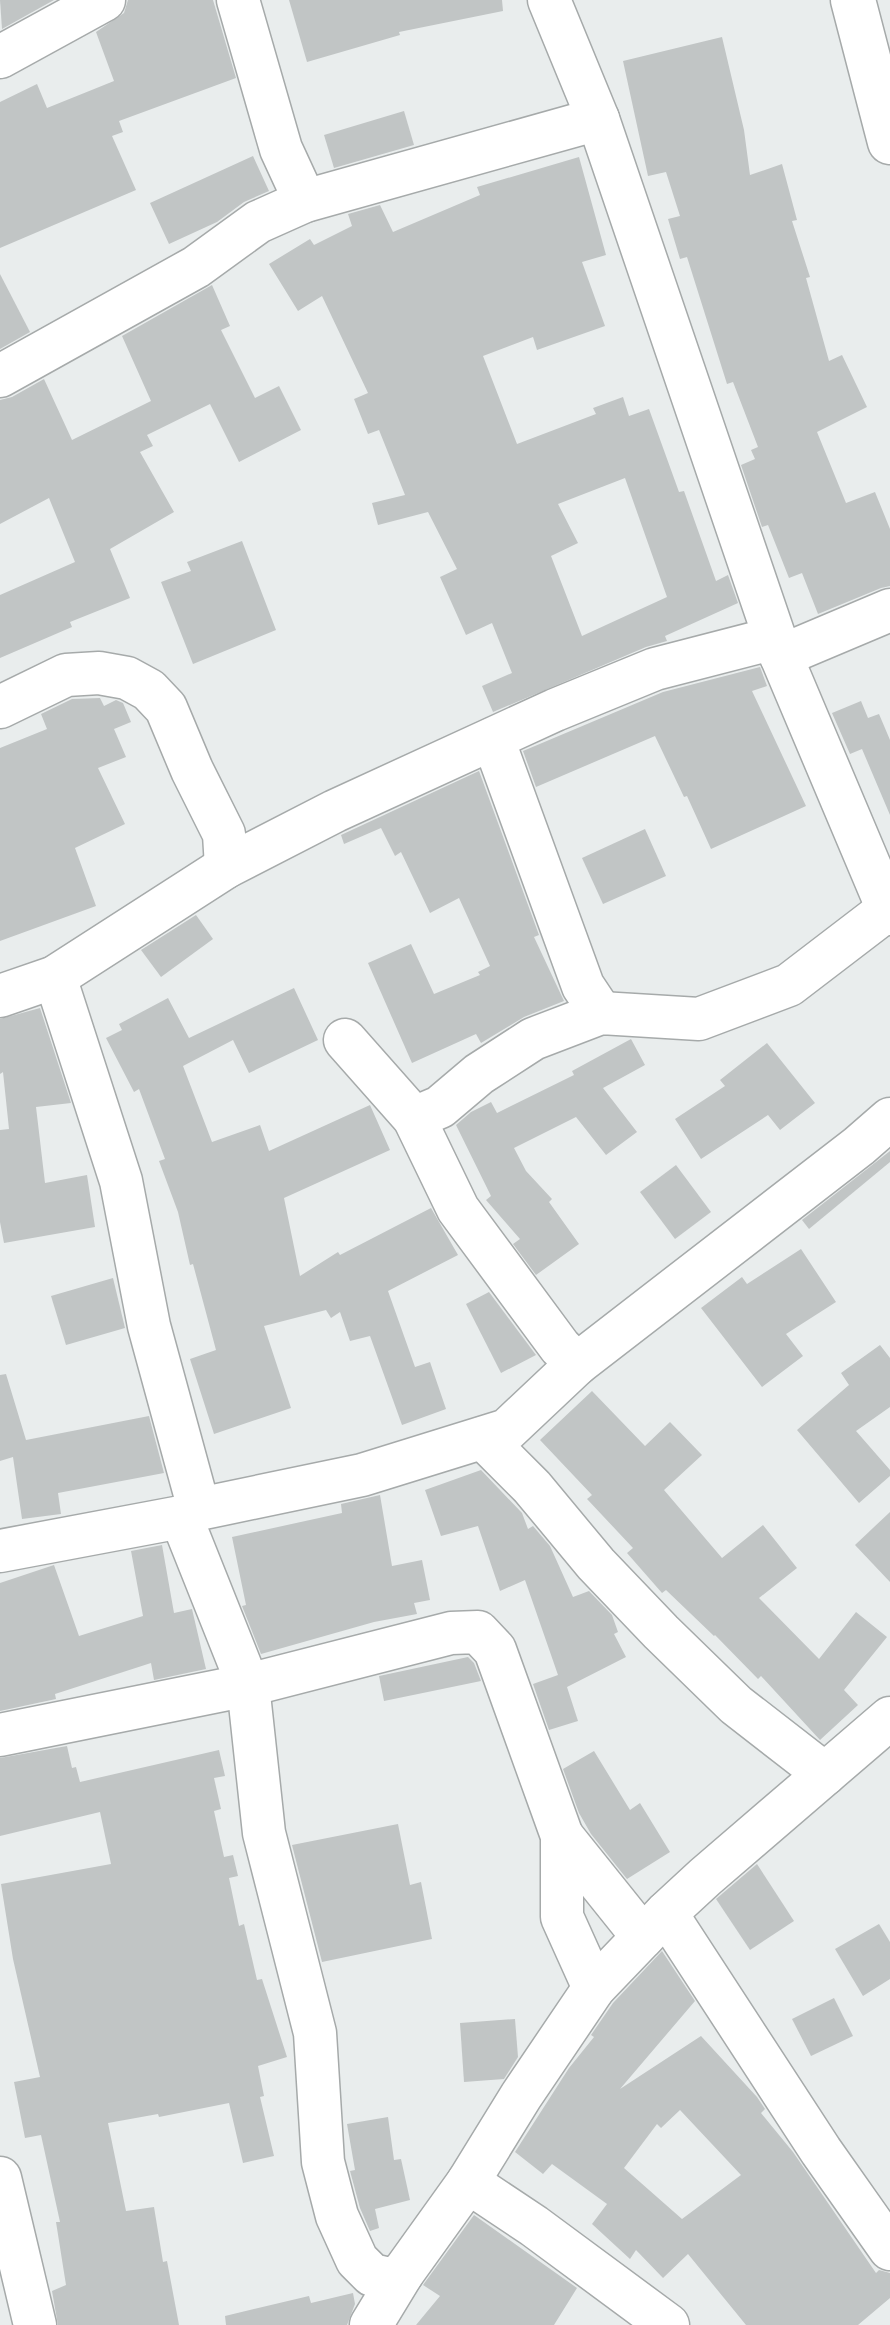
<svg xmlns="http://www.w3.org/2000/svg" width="890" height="2325" font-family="Figtree,sans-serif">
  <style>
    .building { fill: #c1c5c5; fill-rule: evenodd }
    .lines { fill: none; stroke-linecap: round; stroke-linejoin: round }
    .minor-casing { stroke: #a6aaaa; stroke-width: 45 }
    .major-casing { stroke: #a6aaaa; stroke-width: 47 }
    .minor { stroke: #fff; stroke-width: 42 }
    .major { stroke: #fff; stroke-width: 44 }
  </style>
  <rect width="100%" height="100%" fill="#e9eded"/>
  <g class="building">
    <polygon points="0,0 54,0 2,29"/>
    <polygon points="128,0 213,0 236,78 119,121 123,132 112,136 136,190 0,248 0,102 37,84 47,108 114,81 96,32 124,13"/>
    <polygon points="289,0 502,0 503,11 399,32 400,35 307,62"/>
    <polygon points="722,37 744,130 750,175 782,164 797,220 792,221 810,277 806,278 829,361 842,355 867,407 817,432 846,503 875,492 890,529 890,586 881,588 818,614 802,573 789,578 768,525 762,527 741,465 755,459 751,450 758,447 733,382 727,384 687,257 680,259 668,219 680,216 666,172 648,176 623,61"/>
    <polygon points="404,111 414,145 334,168 324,135"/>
    <polygon points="253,156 269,191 244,202 217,222 169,244 150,203"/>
    <path d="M579,157L606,255L582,262L605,326L537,350L533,337L483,356L517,444L596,414L593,408L623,397L629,416L649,409L679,492L684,491L716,581L728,575L738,603L665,636L667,641L646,647L493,712L482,686L512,673L492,623L466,635L440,577L457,569L428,512L378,525L372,503L405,495L379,430L368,434L354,399L368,393L322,296L298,311L269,264L310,239L314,245L352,226L348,214L380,205L393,232L480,195L477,187ZM625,478L667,597L582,636L551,556L578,543L558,504Z"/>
    <polygon points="0,274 30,332 0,349"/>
    <polygon points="212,285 230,326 221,330 255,398 279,386 301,430 239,462 210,404 147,435 153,446 140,452 174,512 110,549 130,598 70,622 72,627 0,658 0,595 75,562 49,498 0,524 0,400 12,397 44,379 72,440 151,401 122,336"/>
    <polygon points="242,541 276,630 193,664 161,582 191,571 187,562"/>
    <polygon points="760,667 767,686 752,691 806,806 711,849 687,796 684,797 655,736 536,787 523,751 663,692"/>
    <polygon points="100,698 104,706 116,700 123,703 131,722 114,729 126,757 98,768 125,824 75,848 96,906 0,941 0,748 47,729 41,714 72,699"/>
    <polygon points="861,701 868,718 879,714 890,740 890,815 862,749 850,754 832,713"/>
    <polygon points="479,771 539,935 534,937 564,1001 524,1017 481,1043 476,1034 412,1063 368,963 411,944 434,994 480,975 478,972 490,966 459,898 430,913 401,852 395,856 381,828 344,844 341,835"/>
    <polygon points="645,829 666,876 603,904 582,858"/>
    <polygon points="196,915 213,939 161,977 141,950"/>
    <polygon points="294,988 318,1040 249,1073 233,1040 183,1066 212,1142 260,1125 269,1151 370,1105 390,1150 284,1198 300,1276 338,1252 340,1255 431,1208 458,1255 388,1291 415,1367 430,1362 446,1409 402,1425 370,1336 350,1341 340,1312 331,1318 326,1310 264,1326 291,1408 214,1434 190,1359 216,1350 193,1264 190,1265 178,1212 159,1161 165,1159 139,1089 134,1092 106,1038 122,1030 119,1024 168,998 189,1038"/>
    <polygon points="40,1008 71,1103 36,1107 45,1183 87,1175 95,1227 4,1243 0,1222 0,1130 9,1129 3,1072 0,1074 0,1019"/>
    <polygon points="631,1039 645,1065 603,1088 637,1132 606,1155 576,1117 514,1148 526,1171 552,1199 549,1202 579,1244 536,1275 513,1244 520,1239 486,1200 491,1196 456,1125 471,1112 491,1102 497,1113 574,1075 572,1071"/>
    <polygon points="767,1043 815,1103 780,1130 768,1115 701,1159 675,1119 725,1086 720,1080"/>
    <polygon points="890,1151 890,1162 809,1229 802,1220"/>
    <polygon points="676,1165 711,1212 675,1239 640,1192"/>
    <polygon points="801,1249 836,1302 786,1334 803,1356 762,1387 701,1308 742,1277 747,1284"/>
    <polygon points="113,1278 125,1328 66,1345 51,1296"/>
    <polygon points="489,1292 536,1355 501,1373 466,1304"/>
    <polygon points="880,1345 890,1358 890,1407 856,1431 890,1470 890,1476 859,1503 797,1430 849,1385 841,1373"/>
    <polygon points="6,1374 26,1440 149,1416 164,1473 58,1493 61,1514 22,1519 13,1457 0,1461 0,1375"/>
    <polygon points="592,1391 645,1446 670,1422 702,1455 664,1490 722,1558 763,1525 797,1568 759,1598 819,1659 856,1612 887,1637 844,1690 858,1705 820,1740 761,1676 758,1679 715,1635 714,1636 666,1590 662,1593 627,1553 633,1548 587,1499 592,1495 540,1440"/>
    <polygon points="481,1470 522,1513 528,1529 533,1526 550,1546 573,1597 589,1591 612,1615 618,1632 614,1634 626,1657 567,1687 578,1721 549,1730 533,1684 558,1675 525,1580 500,1591 478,1526 441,1536 425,1490"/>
    <polygon points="380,1495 392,1566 422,1560 430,1600 414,1603 417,1614 374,1622 261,1654 242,1606 246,1605 232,1537 342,1513 341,1504"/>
    <polygon points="890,1512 890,1582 855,1545"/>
    <polygon points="162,1545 174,1613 192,1609 206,1669 154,1680 151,1663 55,1694 56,1699 0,1711 0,1583 54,1565 79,1636 143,1616 131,1551"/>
    <polygon points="468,1657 474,1663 481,1681 384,1701 379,1676"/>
    <polygon points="67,1746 72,1768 76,1767 80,1782 219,1750 225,1776 214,1778 221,1809 214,1811 224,1857 233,1855 238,1876 229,1878 239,1926 244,1924 257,1980 262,1979 287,2057 258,2066 264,2096 260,2097 274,2156 243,2163 229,2103 159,2117 158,2114 108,2123 126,2211 154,2207 163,2262 167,2261 179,2325 58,2325 52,2291 66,2285 56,2222 60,2222 41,2135 25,2138 14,2082 40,2077 13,1959 1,1884 111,1864 100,1812 0,1836 0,1758"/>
    <polygon points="594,1751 630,1810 640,1803 670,1852 627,1879 591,1834 579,1813 563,1769"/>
    <polygon points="398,1824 410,1885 421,1882 432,1939 322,1962 292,1845"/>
    <polygon points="757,1864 794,1921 750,1950 716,1899"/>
    <polygon points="879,1924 890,1942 890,1979 863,1996 835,1949"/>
    <path d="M662,1951L695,2001L620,2089L701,2036L757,2097L765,2109L761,2113L793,2152L876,2273L879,2270L890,2273V2298L858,2325H746L688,2254L663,2278L636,2250L630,2259L592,2224L607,2204L552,2164L543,2174L515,2152L569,2068L594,2037L591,2035L613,2003ZM680,2110L741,2175L682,2219L624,2168L657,2124L661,2128Z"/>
    <polygon points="834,1998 853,2036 811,2056 792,2019"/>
    <polygon points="515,2019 518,2057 504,2079 464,2082 460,2023"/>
    <polygon points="388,2117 394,2160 401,2159 410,2200 375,2209 379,2228 370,2231 360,2208 350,2171 355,2170 347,2124"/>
    <polygon points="474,2215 577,2288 554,2325 416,2325 440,2296 423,2285"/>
    <polygon points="353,2293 355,2304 347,2325 226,2325 225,2316 309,2296 311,2303"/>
  </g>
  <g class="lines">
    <g class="minor-casing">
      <g id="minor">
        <polyline points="238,0 281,149 305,201"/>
        <polyline points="549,0 598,119 781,656 890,914"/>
        <polyline points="0,57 104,0"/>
        <polyline points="0,376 196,267 258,222 305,201 598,119"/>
        <polyline points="781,656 890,610"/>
        <polyline points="0,707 66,675 99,673 127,678 149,690 166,708 192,770 224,834 226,867"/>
        <polyline points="493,739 583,986 601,1013"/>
        <polyline points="55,977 121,1181 149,1326 199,1509"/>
        <polyline points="0,996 55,977 226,867 335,811 555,710 655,669 775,638"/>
        <polyline points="345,1040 414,1118 458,1209 560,1347 577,1364"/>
        <polyline points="414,1118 440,1107 479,1074 533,1039 601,1013 699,1019 789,985 887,910"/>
        <polyline points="483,1438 532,1487 596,1564 661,1632 736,1705 825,1774"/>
        <polyline points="181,1517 248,1685 264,1833 315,2033 323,2162 337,2216 357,2260 372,2275 389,2279 402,2274"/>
        <polyline points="0,1551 181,1517 199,1509 362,1475 507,1430 577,1364 859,1146 890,1119"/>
        <polyline points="0,1735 248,1685 451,1633 478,1632 495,1650 562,1836 562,1917 594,1988"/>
        <polyline points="562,1836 643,1937"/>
        <polyline points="666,1913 821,2151 890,2249"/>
        <polyline points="0,2178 35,2325"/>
        <polyline points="468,2182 534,2226 668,2325"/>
        <polyline points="371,2325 402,2274 468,2182 521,2096 594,1988 666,1913 705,1877 890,1718"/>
      </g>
    </g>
    <g class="major-casing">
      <polyline id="major" points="853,0 890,142"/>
    </g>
    <use href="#minor" class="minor"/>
    <use href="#major" class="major"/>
  </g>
</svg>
